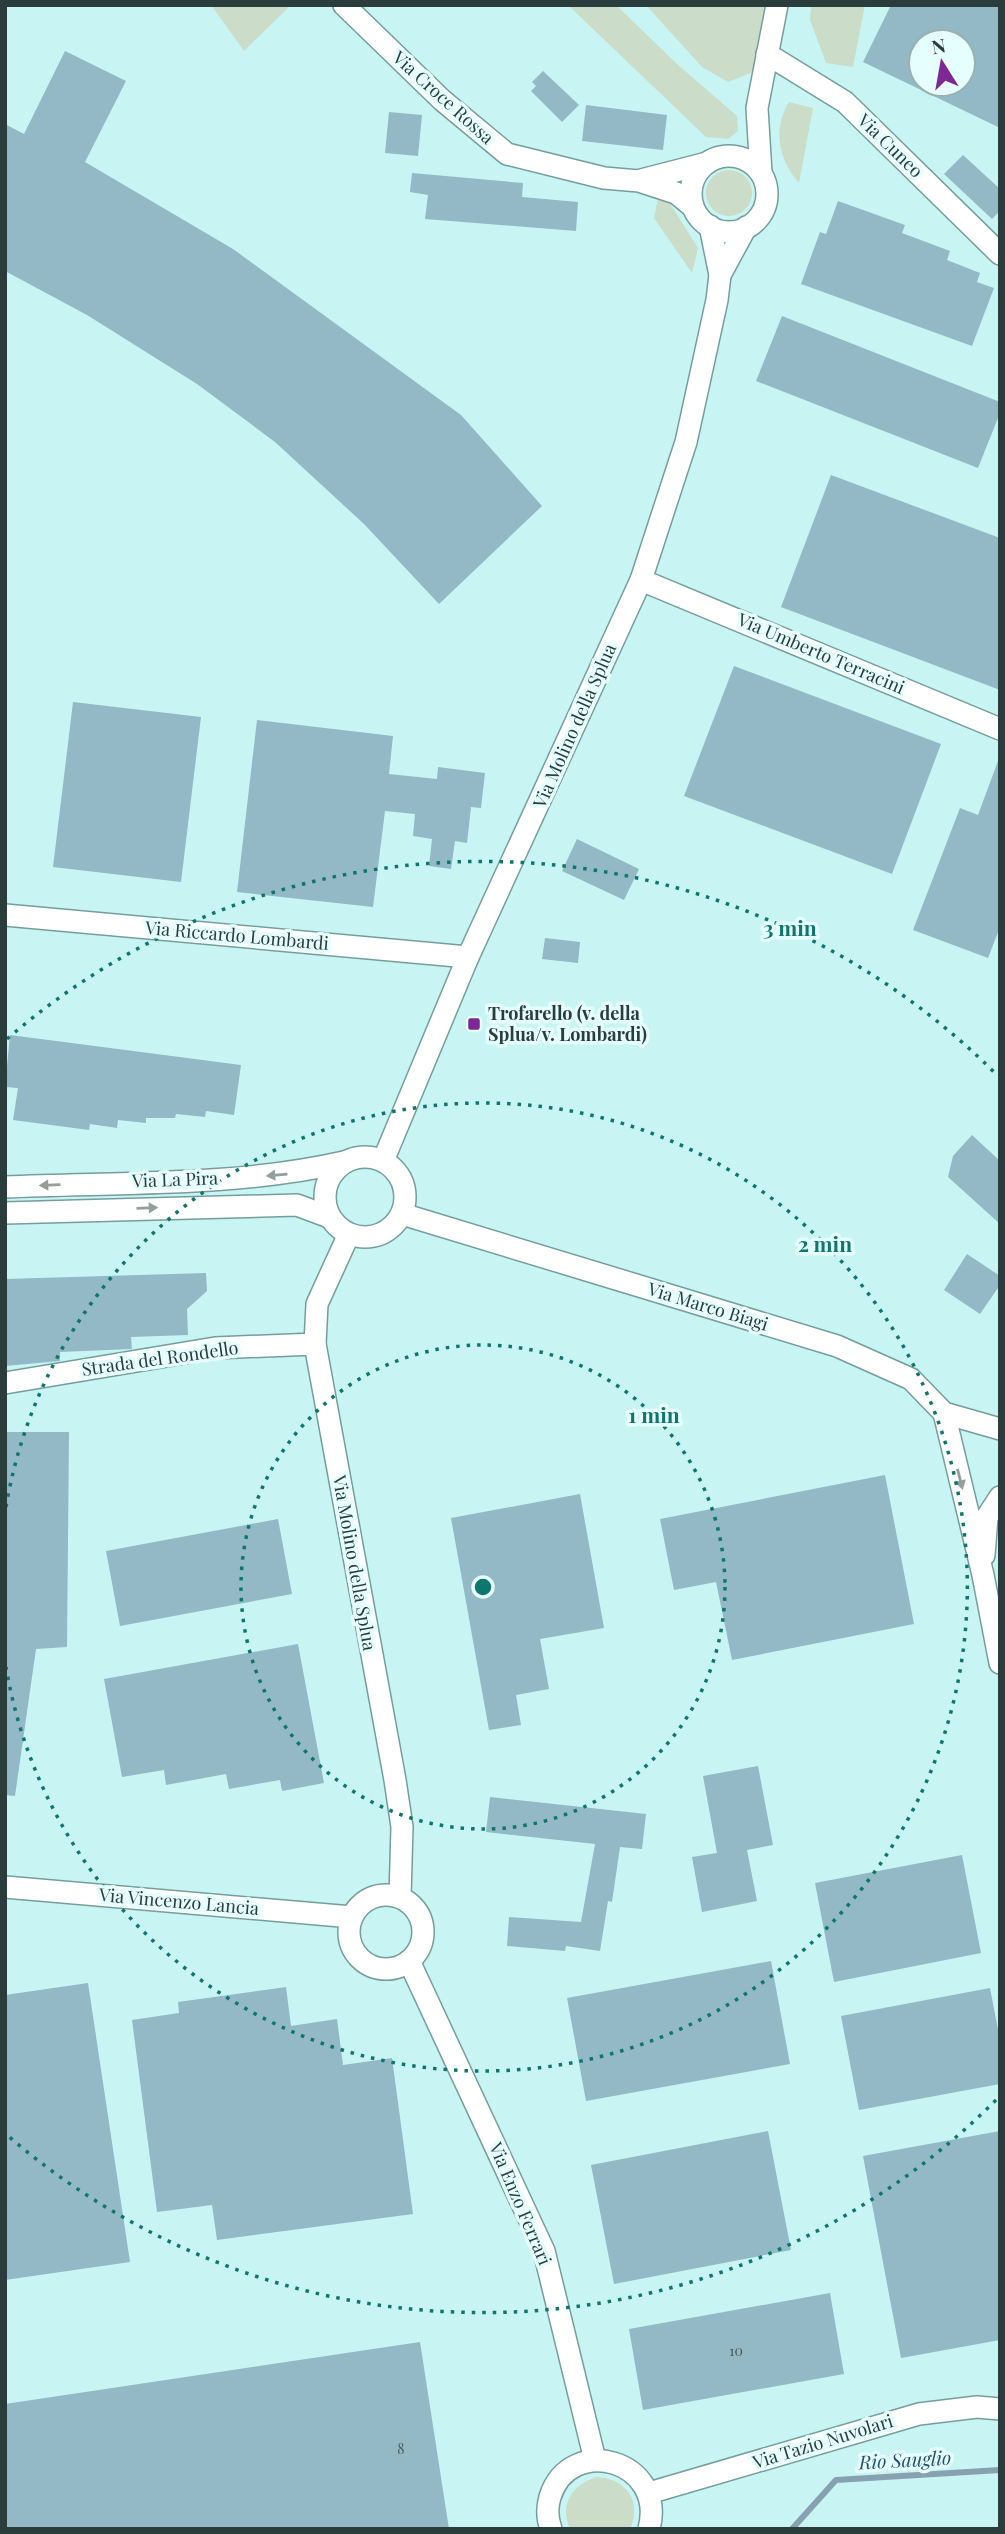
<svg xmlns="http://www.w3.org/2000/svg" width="1005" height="2534" font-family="'Playfair Display',serif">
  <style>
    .green { fill: #cbdcc9 }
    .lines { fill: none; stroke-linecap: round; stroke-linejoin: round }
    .stream { stroke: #87a1b1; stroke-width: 6 }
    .building { fill: #92b9c5; fill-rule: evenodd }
    .minor-casing { stroke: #749e9d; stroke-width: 24 }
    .minor { stroke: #fff; stroke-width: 21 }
    .oneway { fill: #949e9d }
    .ring { fill: none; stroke: #0f766e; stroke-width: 3.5; stroke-dasharray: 3.5 7 }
    .poi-dot { fill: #7e2896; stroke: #e4fffd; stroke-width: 2.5 }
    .labels { text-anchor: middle; stroke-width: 7; stroke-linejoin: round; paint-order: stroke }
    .number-label { font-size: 14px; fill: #445b5e }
    .street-label { font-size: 18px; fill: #2a3c3b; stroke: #e4fffd }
    .poi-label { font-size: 18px; font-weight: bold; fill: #2a3c3b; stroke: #e4fffd; text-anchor: start }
    .water-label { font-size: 19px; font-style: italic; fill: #215071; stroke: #e4fffd }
    .centre { fill: #0f766e; stroke: #e4fffd; stroke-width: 3.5 }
    .ring-label { font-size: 21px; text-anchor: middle; font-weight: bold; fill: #0f766e; stroke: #e4fffd; stroke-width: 7; stroke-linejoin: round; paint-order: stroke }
  </style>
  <rect width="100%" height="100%" fill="#c8f5f3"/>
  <g class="green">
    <polygon points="211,5 291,5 244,51"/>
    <polygon points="568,5 616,5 677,64 737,116 738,131 728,139 706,137"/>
    <polygon points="646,5 770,5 753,72 728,82 702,67"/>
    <polygon points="811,5 865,5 853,67 826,63 810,20"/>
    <path d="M789,102L813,108L799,183C779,161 772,129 789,102Z"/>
    <circle cx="729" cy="193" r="23"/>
    <polygon points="658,198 669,202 698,248 692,273 654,218"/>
    <path d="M596,2477C625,2478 643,2501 630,2529H570C559,2504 572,2485 596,2477Z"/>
  </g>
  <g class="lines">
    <polyline class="stream" points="792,2529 836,2480 1000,2470"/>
  </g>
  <g class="building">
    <path d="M891,5H1000V128L863,62ZM921,42H963V84H921Z"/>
    <polygon points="65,51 126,81 85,162 233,249 461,415 542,506 439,604 364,524 275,442 197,384 87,315 5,271 5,124 24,134"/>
    <polygon points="543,71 579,105 562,122 531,91 536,86 532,82"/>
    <polygon points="586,105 667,115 663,150 582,141"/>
    <polygon points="389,112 422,115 418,156 385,153"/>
    <polygon points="963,155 1000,189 1000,211 992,219 944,174"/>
    <polygon points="412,173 523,183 522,197 578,202 576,231 425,219 428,195 410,192"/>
    <polygon points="838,201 905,225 902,233 950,251 947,260 980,273 977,282 994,288 972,346 801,284 820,232 826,234"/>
    <polygon points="782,316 1000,402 1000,413 978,468 756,381"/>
    <polygon points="831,475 1000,538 1000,690 781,607"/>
    <polygon points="734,666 941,744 892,874 684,796"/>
    <polygon points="73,702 201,717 181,882 53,867"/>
    <polygon points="257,720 393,736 389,774 437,779 438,767 485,773 481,808 471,807 467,843 455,841 451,869 429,866 432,839 413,836 415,814 385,811 373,907 237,892"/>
    <polygon points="998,761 1000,927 988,958 913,930 960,808 978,815"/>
    <polygon points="577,839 639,869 624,900 562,871"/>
    <polygon points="545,938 580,942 578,963 542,959"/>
    <polygon points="10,1035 241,1065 234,1115 206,1111 205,1117 176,1114 175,1118 146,1118 146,1123 118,1120 117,1128 90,1124 89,1130 13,1120 18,1088 5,1087"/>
    <polygon points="972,1135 1000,1161 1000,1224 948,1177 953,1156"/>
    <polygon points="967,1254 1000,1276 1000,1285 980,1314 944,1290"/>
    <polygon points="206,1273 207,1291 187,1309 188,1335 131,1337 132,1349 60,1352 60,1361 5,1366 5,1279"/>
    <polygon points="7,1432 69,1432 67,1647 36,1649 15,1796 5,1795"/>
    <polygon points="885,1475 914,1624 732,1660 716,1582 674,1590 660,1519"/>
    <polygon points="580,1494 604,1628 540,1639 549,1689 516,1695 521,1725 489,1730 451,1518"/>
    <polygon points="278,1519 292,1594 120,1626 106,1551"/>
    <polygon points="298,1644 324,1783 282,1791 280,1780 229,1789 226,1774 166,1785 164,1770 122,1777 104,1679"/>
    <polygon points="758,1766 773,1845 747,1850 757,1901 702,1912 692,1857 717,1853 703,1776"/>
    <polygon points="490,1797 646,1814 642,1849 620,1847 612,1902 608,1901 600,1951 566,1946 565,1951 507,1946 509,1917 581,1922 595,1844 486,1832"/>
    <polygon points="962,1855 981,1953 834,1982 815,1883"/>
    <polygon points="771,1961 790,2064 586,2101 567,1998"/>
    <polygon points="88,1983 130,2262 5,2280 5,1995"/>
    <polygon points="286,1987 291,2026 337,2019 343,2065 392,2058 413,2214 217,2240 212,2205 157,2212 132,2020 179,2013 178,2002"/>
    <polygon points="990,1988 1000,2040 1000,2084 859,2110 841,2016"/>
    <polygon points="768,2131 791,2250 614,2284 591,2165"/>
    <polygon points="1000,2131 1000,2340 901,2358 863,2156"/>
    <polygon points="830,2293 844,2374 643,2410 629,2329"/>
    <polygon points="420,2342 449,2529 5,2529 5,2404"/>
  </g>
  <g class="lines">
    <g class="minor-casing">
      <g id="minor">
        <polyline points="344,5 442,100 507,154 604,178 639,181 676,193 693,207"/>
        <polyline points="767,54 845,102 1000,254"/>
        <circle cx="729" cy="194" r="38"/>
        <polyline points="761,173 757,108 777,5"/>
        <polyline points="641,180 707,163"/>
        <polyline points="720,275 746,227"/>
        <polyline points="641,580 1000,729"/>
        <polyline points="5,915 468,957"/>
        <circle cx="365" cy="1197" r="40"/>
        <polyline points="383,1161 468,957 641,580 686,442 717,300 720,275 710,226"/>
        <path d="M5,1187C117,1182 234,1187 344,1162"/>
        <polyline points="5,1213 297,1205 329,1217"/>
        <polyline points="402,1214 837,1346 911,1379 944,1413 1000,1429"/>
        <polyline points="349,1234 317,1304 315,1344 395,1780 402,1827 400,1897"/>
        <polyline points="5,1383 215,1348 315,1344"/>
        <polyline points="944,1413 983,1575 1000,1663"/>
        <polyline points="984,1555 987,1517 1000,1497"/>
        <polyline points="5,1887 352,1917"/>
        <circle cx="386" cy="1932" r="37"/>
        <polyline points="409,1961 544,2251 595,2460"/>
        <polyline points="649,2493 919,2414 977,2407 1000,2409"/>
        <path d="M551,2529C547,2518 547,2507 550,2497C570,2433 667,2460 649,2529"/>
      </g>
    </g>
    <use href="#minor" class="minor"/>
  </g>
  <defs><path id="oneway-solid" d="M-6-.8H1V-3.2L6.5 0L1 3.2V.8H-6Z" transform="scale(1.75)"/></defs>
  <g class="oneway">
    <use href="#oneway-solid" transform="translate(277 1175) rotate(175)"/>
    <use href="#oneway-solid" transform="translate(50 1185) rotate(178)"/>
    <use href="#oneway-solid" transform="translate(147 1208) rotate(-2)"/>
    <use href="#oneway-solid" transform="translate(960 1479) rotate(76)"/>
  </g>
  <g class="ring">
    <circle cx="483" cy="1587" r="242"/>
    <path d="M6 1507A484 484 0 1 1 6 1667"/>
    <path d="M996 2100A726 726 0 0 1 7 2135M7 1039A726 726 0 0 1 996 1074"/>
  </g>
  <rect class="poi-dot" x="467" y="1017" width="14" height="14" rx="3.5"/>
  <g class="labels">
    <g class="number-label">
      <text x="736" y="2356">10</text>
      <text x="401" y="2454">8</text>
    </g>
    <g class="street-label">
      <text transform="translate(443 98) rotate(42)" y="6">Via Croce Rossa</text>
      <text transform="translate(890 146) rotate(44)" y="6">Via Cuneo</text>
      <text transform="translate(821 654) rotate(23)" y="6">Via Umberto Terracini</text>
      <text transform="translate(575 726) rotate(-66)" y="6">Via Molino della Splua</text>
      <text transform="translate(237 936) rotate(5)" y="6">Via Riccardo Lombardi</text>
      <text transform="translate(175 1180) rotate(-2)" y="6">Via La Pira</text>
      <text transform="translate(708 1307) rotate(17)" y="6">Via Marco Biagi</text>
      <text transform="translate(160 1359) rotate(-8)" y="6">Strada del Rondello</text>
      <text transform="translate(354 1563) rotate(80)" y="6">Via Molino della Splua</text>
      <text transform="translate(179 1902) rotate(5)" y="6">Via Vincenzo Lancia</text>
      <text transform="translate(520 2204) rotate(67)" y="6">Via Enzo Ferrari</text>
      <text transform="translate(823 2442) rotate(-17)" y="6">Via Tazio Nuvolari</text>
    </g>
    <g class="poi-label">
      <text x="488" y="1020">Trofarello (v. della<tspan x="488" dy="21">Splua/v. Lombardi)</tspan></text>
    </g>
    <g class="water-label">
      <text transform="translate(905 2460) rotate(-3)" y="7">Rio Sauglio</text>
    </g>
  </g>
  <circle cx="483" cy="1587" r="10" class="centre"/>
  <g class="ring-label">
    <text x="790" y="936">3 min</text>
    <text x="825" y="1252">2 min</text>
    <text x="654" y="1423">1 min</text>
  </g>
  <rect width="1005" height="2534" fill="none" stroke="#2a3c3b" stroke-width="14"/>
  <g transform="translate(942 63) rotate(349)"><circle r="33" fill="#e4fffd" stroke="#9ab1af" stroke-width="2"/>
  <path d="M0-5L12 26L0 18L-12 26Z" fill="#7e2896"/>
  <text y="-10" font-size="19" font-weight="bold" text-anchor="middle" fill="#2a3c3b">N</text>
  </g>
</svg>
